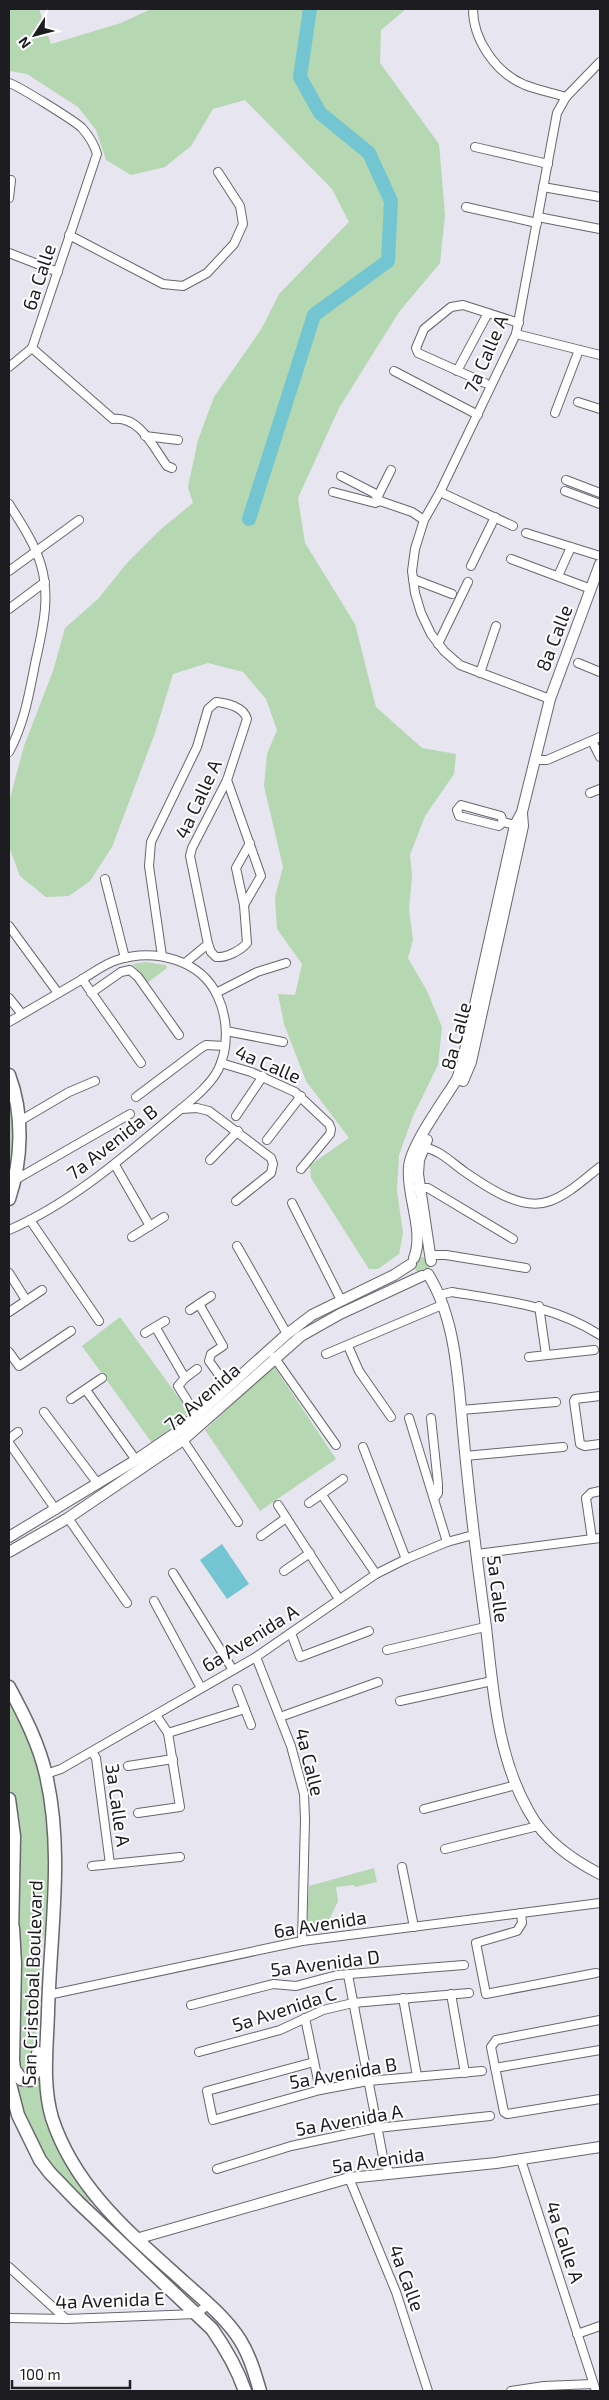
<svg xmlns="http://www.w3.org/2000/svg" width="609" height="2400" font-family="'Exo 2',sans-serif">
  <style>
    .green { fill: #b5d7b1 }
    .water { fill: #73c6d1 }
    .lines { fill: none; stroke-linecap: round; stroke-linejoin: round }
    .river { stroke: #73c6d1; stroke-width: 14 }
    .minor-casing { stroke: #68666e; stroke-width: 10 }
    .tertiary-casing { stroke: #68666e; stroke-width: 12 }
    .primary-casing { stroke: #68666e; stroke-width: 15 }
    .minor { stroke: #fff; stroke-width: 8 }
    .tertiary { stroke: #fff; stroke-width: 10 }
    .primary { stroke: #fff; stroke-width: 12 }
    .labels { text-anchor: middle; stroke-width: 4; stroke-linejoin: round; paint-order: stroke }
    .street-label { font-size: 19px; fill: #1d1c20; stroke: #fff }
  </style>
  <rect width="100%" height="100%" fill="#e7e5ef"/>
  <g class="green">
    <polygon points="9,9 39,9 51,44 121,23 151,9 406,9 381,30 380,63 439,144 445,215 440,263 399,312 339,408 298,498 305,543 355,624 376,707 422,748 456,754 454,774 425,816 410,855 412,876 409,909 413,940 408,958 427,991 442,1027 438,1065 413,1116 399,1155 397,1191 403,1233 399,1254 378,1269 369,1269 311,1178 310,1165 349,1138 306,1081 284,1024 278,994 295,995 302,964 277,929 275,897 283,867 264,786 267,754 277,730 266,699 243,672 208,663 173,674 155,733 112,847 90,881 69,896 46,897 20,876 9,847 9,802 24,746 53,671 65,628 98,599 127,563 161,529 193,503 188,487 198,440 214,397 262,328 279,294 349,222 332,189 245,100 213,109 191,146 165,167 131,175 106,160 96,130 78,107 27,74 9,71"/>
    <polygon points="145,962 166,965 167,968 147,983 133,964"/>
    <polygon points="9,1087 16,1151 9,1190"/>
    <circle cx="422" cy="1265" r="8"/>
    <polygon points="120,1317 190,1413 152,1443 82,1346"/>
    <polygon points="273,1365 336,1459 260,1511 205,1430"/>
    <polygon points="9,1694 19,1714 43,1775 50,1821 50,1908 42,1945 34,2065 24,2076 17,2068 14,1809 9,1786"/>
    <path d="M374,1868L377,1882L355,1887L354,1885L336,1887L338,1901L325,1929C317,1929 312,1927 307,1919L309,1886Z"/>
    <path d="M42,2075L44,2096L92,2203C66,2191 43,2157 30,2131C21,2115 18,2094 12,2076L26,2086L34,2085Z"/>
  </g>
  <polygon class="water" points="222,1544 249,1584 227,1599 200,1560"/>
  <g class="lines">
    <polyline class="river" points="249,519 314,315 388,261 391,201 369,153 320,113 300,77 310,9"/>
    <g class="minor-casing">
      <g id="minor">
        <path d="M473,9C473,40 496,73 525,85C538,90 553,93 566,97"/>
        <path d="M9,83C17,85 75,121 82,128C89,136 94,143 97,154L32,348"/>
        <polyline points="475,147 548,164"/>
        <polyline points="543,187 600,197"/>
        <polyline points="9,198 11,180"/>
        <polyline points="466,207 537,223"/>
        <polyline points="538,217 600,229"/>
        <polyline points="69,235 163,284 183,286 207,273 234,244 243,224 240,206 218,172"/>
        <polyline points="9,253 58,272"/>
        <polyline points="516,334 600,355"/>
        <path d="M32,348L113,419C140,416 153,447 167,466L172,468"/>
        <polyline points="9,367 32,348"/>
        <polyline points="394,371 478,415"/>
        <polyline points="457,371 488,313"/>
        <polyline points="485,383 418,353 416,348 424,329 451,307 463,305 519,323"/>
        <polyline points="578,402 600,409"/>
        <polyline points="555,413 579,350"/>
        <polyline points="145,436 178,440"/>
        <polyline points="341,476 374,493 380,501"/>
        <polyline points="566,480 600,493"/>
        <polyline points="565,491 600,504"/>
        <polyline points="333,492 375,503 380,501 412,512 424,520"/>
        <polyline points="440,492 513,526"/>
        <polyline points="378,496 391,470"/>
        <path d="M9,504C21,523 35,544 41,565C51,599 42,631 35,664C29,695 24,724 9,752"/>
        <polyline points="526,533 600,556"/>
        <polyline points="511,559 591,589"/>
        <polyline points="471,566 495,517"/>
        <polyline points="9,571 79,520"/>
        <polyline points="558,576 571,547"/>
        <polyline points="413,579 452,594"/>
        <polyline points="9,609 45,582"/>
        <polyline points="438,644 468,582"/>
        <polyline points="578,663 600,672"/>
        <polyline points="480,673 496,626"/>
        <polyline points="550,699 460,665 444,651 431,634 421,613 415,593 412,571 415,549 424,520 440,492 516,334 557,113 566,97 600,62"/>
        <polyline points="592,741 600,757"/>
        <polyline points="536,760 547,760 600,737"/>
        <polyline points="227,780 261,876 244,905"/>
        <polyline points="590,793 600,789"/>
        <polyline points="503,822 501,816 461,805 457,810 459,816 499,826 503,822 515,825"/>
        <polyline points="105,879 125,958"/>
        <polyline points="9,926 58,993"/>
        <path d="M162,956L149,866L151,842L197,747L208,709L216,702C227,703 244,707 247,719L227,780L192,848L190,856L208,944L211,952L216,957C226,958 240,951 247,943L244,905L236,868L250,843"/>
        <polyline points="185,963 208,944"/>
        <polyline points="82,979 141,1063"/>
        <polyline points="91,993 121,972 130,970 138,977 179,1035"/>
        <polyline points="216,993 257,972 286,963"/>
        <polyline points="9,998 22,1014"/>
        <path d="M9,1022C33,1008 57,994 81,980C93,973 104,964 117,960C154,948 201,959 218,997C228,1019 229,1048 218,1070C208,1089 185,1105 170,1118C120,1160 69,1204 9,1230"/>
        <polyline points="226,1031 283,1042"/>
        <polyline points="221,1063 251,1072 295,1092 329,1124 331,1129 330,1134 301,1169"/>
        <polyline points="136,1097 201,1048 206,1045 225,1046"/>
        <polyline points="181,1109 197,1108 209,1111 271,1158 273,1164 271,1173 236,1201"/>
        <polyline points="236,1116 263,1076"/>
        <polyline points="18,1122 69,1092 95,1081"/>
        <polyline points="267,1140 301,1096"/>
        <path d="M423,1147C440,1150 452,1163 465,1172C487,1187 522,1212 550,1201C569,1194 584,1179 600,1167"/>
        <polyline points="210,1160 238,1131"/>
        <polyline points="115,1165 150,1226"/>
        <polyline points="15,1180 130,1114"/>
        <polyline points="417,1188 428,1188 513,1239"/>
        <polyline points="292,1203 341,1300"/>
        <polyline points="30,1220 99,1321"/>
        <polyline points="132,1237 164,1217"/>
        <polyline points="237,1246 287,1334"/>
        <polyline points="432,1255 446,1255 526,1268"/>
        <polyline points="9,1273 26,1300"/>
        <path d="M439,1295L452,1292C506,1301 553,1305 600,1335"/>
        <polyline points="199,1304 223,1346 211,1354 209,1361 227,1386"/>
        <polyline points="539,1306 546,1355"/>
        <polyline points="190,1310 211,1296"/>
        <polyline points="9,1312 42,1290"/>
        <polyline points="156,1328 185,1378"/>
        <polyline points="145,1333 165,1321"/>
        <polyline points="348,1346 359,1371 391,1417"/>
        <polyline points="9,1352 19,1366 71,1331"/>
        <polyline points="326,1354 442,1305"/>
        <polyline points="274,1357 336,1445"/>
        <polyline points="529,1357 594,1350"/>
        <polyline points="86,1390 136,1460"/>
        <polyline points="600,1396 575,1399 574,1401 580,1444 585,1446 600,1444"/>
        <polyline points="71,1399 102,1378"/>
        <polyline points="461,1410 556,1402"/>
        <polyline points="44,1412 98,1484"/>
        <polyline points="197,1416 178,1386 185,1378 197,1369"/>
        <polyline points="409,1418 447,1542"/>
        <polyline points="431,1418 438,1484 438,1493 434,1499"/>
        <polyline points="9,1439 18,1432"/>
        <polyline points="183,1440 238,1522"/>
        <polyline points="9,1443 56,1510"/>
        <polyline points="363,1447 406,1559"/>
        <polyline points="465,1456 563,1447"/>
        <polyline points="322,1495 376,1574"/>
        <polyline points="309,1503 343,1479"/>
        <polyline points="278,1505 339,1599"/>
        <polyline points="68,1518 127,1603"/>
        <polyline points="261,1536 286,1518"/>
        <polyline points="592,1539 586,1498 591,1493 600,1491"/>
        <polyline points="477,1554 600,1538"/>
        <polyline points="284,1571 310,1553"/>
        <polyline points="173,1573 233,1670"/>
        <polyline points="154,1601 201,1688"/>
        <polyline points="291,1633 300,1657 369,1631"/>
        <polyline points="387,1650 485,1627"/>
        <polyline points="256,1657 291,1746 304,1794 305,1820 302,1941"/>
        <polyline points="237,1689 251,1725"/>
        <polyline points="400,1701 492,1681"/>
        <polyline points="280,1717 378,1682"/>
        <polyline points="168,1733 245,1709"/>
        <polyline points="92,1752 96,1758 110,1864"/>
        <polyline points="128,1766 173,1759"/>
        <polyline points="46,1774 61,1769 256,1657 376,1574 406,1559 447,1542 473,1535"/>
        <polyline points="424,1809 516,1785"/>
        <polyline points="138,1813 180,1807 168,1733 156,1715"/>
        <polyline points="445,1849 538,1826"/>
        <polyline points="92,1866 180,1857"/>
        <polyline points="402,1867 414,1927"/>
        <polyline points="521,1913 522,1923 517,1931 476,1943 486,1994 596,1973"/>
        <polyline points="348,1975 384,2162 390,2173"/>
        <polyline points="451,1994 465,2073"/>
        <polyline points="48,1995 302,1941 600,1903"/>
        <polyline points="403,1998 417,2076"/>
        <polyline points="191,2005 273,1984 296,1986 337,1975 464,1965"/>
        <polyline points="305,2018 320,2090"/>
        <polyline points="600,2020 496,2040 491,2047 504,2112 507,2114 600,2099"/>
        <polyline points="199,2052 280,2030 323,2010 353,2003 469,1993"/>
        <polyline points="314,2062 207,2091 213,2120 320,2090 368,2081 482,2071"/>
        <polyline points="495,2068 600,2050"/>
        <polyline points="521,2160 596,2391"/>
        <polyline points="217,2169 291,2146 377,2128 490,2116"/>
        <polyline points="349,2178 396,2292 428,2391"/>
        <polyline points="9,2267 66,2319"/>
        <polyline points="9,2318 66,2319 196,2314 209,2304"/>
        <polyline points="577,2334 600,2326"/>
        <polyline points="511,2391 544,2386 593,2384"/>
      </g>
    </g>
    <g class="tertiary-casing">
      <g id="tertiary">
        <polyline points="463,1081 471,1062 523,826 522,813"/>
        <polyline points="427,1140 419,1160 418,1174 431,1261"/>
        <path d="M414,1258C425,1230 406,1196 409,1167C410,1146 445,1099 457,1079L461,1068L515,825L522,812L550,699L600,564"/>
        <path d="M428,1274C456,1319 458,1379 463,1431C469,1497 477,1562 486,1627C493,1689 497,1755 528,1810C544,1840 571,1859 600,1874"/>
        <polyline points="9,1537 136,1460 180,1430 287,1334 312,1315 394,1275 411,1264"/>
        <polyline points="9,1552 68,1518 183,1440 301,1336 340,1314 422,1276"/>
        <polyline points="136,2239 349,2178 496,2163 600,2147"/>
      </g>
    </g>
    <g class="primary-casing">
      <g id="primary">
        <path d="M9,1075C24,1115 22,1160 9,1199"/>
        <path d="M9,1687C24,1715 39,1744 46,1775C64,1852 50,1934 48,2012C47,2047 42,2084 52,2118C75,2189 132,2235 185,2283C204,2300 226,2318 240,2340C250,2356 255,2374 260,2391"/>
        <polyline points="9,1799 14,1836 12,1936"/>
        <polyline points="13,1928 15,1964 13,2060 14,2069 21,2079 30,2080 37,2069 38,2053"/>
        <path d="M9,2080L18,2115L40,2160L50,2173L78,2202L212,2329C226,2349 237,2368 245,2391"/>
      </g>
    </g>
    <use href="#minor" class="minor"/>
    <use href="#tertiary" class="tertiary"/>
    <use href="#primary" class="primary"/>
  </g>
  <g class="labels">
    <g class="street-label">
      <text transform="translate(39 277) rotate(-72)" y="7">6a Calle</text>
      <text transform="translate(486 354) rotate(-67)" y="7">7a Calle A</text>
      <text transform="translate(554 638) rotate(-69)" y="7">8a Calle</text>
      <text transform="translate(198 799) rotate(-65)" y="7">4a Calle A</text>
      <text transform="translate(456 1036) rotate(-75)" y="7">8a Calle</text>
      <text transform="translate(268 1064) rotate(23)" y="7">4a Calle</text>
      <text transform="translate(112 1142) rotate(-38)" y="7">7a Avenida B</text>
      <text transform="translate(202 1397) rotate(-41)" y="7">7a Avenida</text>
      <text transform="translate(498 1589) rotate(83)" y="7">5a Calle</text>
      <text transform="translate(250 1638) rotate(-32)" y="7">6a Avenida A</text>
      <text transform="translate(310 1762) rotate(76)" y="7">4a Calle</text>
      <text transform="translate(118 1805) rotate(82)" y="7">3a Calle A</text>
      <text transform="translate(320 1924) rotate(-9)" y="7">6a Avenida</text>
      <text transform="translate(325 1963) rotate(-7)" y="7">5a Avenida D</text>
      <text transform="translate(32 1983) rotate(-88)" y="7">San Cristobal Boulevard</text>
      <text transform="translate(284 2009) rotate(-18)" y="7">5a Avenida C</text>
      <text transform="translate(343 2073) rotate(-10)" y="7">5a Avenida B</text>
      <text transform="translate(349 2120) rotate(-10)" y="7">5a Avenida A</text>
      <text transform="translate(378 2160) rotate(-8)" y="7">5a Avenida</text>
      <text transform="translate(565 2242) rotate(72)" y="7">4a Calle A</text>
      <text transform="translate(407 2278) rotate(70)" y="7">4a Calle</text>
      <text transform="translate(110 2300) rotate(-2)" y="7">4a Avenida E</text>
    </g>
  </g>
  <rect width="609" height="2400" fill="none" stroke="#1d1c20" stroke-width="20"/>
  <g transform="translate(35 35) rotate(234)" stroke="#ffffff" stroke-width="4" paint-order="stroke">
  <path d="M0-4L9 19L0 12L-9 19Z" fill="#1d1c20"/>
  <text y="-8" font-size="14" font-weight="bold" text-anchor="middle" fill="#1d1c20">N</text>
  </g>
  <path d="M12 2380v8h118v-8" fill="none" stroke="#1d1c20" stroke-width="2.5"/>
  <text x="20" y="2380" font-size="15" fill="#1d1c20" stroke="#ffffff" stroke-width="4" paint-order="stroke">100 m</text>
</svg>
